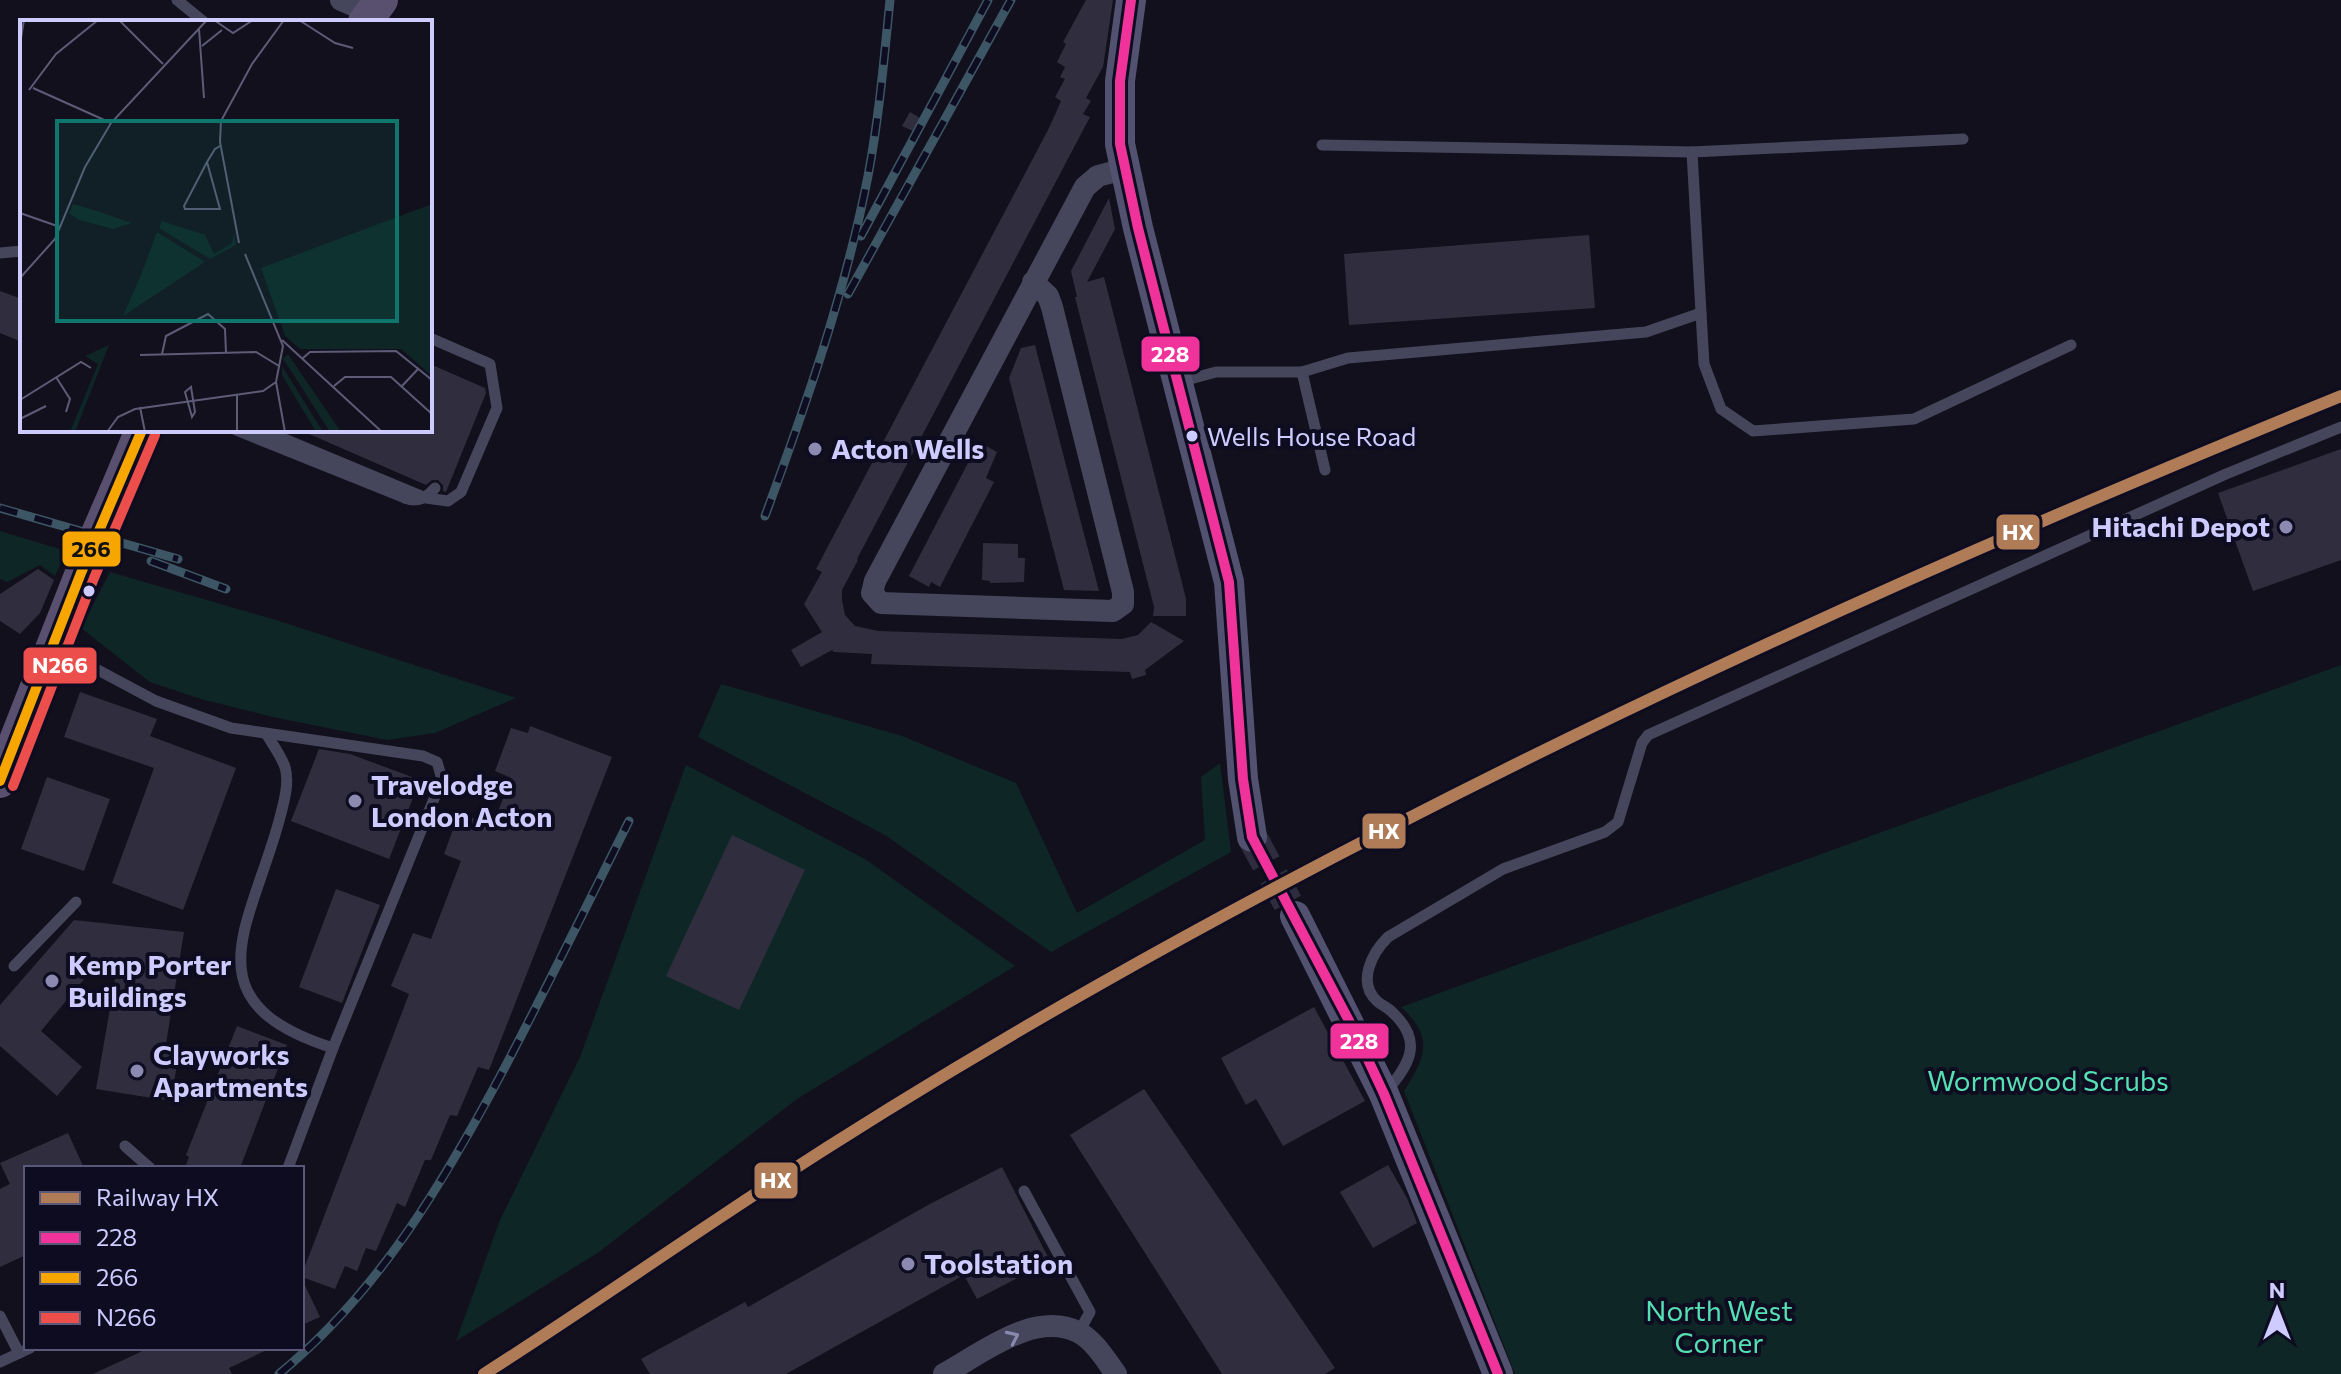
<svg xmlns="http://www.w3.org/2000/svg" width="2341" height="1374" font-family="Commissioner,sans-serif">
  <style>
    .green { fill: #0f2626 }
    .building { fill: #302e3e }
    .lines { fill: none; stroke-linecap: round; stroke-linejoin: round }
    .secondary-tunnel { stroke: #2e2c3e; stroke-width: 30; stroke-dasharray: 30 15; stroke-linecap: butt }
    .lane { stroke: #45465c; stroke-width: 11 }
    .street { stroke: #45465c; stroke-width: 22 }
    .secondary { stroke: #525270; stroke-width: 30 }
    .primary { stroke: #594f6e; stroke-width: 34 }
    .rail-casing { stroke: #3d5665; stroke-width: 9 }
    .rail { stroke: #0e0c20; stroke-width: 6; stroke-dasharray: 18; stroke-linecap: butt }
    .lane-bridge { stroke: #45465c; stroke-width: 11 }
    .primary-bridge { stroke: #594f6e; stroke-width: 34 }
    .bus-1-casing { stroke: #0e0c20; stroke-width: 16 }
    .bus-2-casing { stroke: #0e0c20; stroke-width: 16 }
    .bus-3-casing { stroke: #0e0c20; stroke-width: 16 }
    .bus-1 { stroke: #ef339a; stroke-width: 10 }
    .bus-2 { stroke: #f7a600; stroke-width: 10 }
    .bus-3 { stroke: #ec4f4b; stroke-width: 10 }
    .rail-1-casing { stroke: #0e0c20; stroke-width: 18 }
    .rail-1 { stroke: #b07c57; stroke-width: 12 }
    .oneway { stroke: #8988ae }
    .bus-dot { fill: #cdcbff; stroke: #0e0c20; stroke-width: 3 }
    .poi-dot { fill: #8c8ab0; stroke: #0e0c20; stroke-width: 3 }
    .labels { text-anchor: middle; stroke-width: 8; stroke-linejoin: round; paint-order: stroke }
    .bus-label { font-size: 26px; fill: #cdcbff; stroke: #0e0c20; text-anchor: start }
    .poi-label { font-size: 28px; font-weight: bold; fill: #cdcbff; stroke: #0e0c20; text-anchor: start }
    .park-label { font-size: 28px; fill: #55e0b3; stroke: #0e0c20 }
    .inset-road { fill: none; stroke: #5d5b77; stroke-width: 2 }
    .view { fill: #0f766e; fill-opacity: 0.15; stroke: #0f766e; stroke-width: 4 }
    .inset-edge { fill: none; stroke: #cdcbff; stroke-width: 4 }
    .line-badge { stroke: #0e0c20; stroke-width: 3 }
    .badge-label { font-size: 22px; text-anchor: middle; font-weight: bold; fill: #fff }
    .pale-badge-label { font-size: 22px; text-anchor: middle; font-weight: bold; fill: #111 }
  </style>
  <rect width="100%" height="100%" fill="#12101c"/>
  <g class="green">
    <polygon points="0,531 66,551 55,576 40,565 7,582 0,579"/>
    <polygon points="110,572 276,620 516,698 435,733 387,740 273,717 201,699 150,682 81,628"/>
    <path d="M2341,665V1374H1515L1404,1091C1426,1057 1434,1037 1401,1007Z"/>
    <polygon points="721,684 902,736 1016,783 1077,913 1205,840 1201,777 1220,763 1231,852 1051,952 885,835 698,737"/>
    <polygon points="686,765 865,859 1015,966 797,1099 599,1252 456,1341 500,1220 580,1057"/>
  </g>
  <g class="building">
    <polygon points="1086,0 1113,0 1103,67 1086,98 1091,101 1083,114 1090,117 857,559 858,560 842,590 842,600 845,615 855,626 878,631 1122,639 1138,635 1151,622 1184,641 1145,670 1146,675 1132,679 1130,672 871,664 872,654 834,652 832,650 801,667 791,650 822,632 804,604 822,572 816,569 1049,128 1061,101 1055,97 1065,79 1060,77 1065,67 1057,62 1066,44 1063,42"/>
    <polygon points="910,112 922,119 915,132 902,126"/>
    <polygon points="1109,198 1115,229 1087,282 1104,277 1180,575 1186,599 1186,616 1153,616 1154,607 1075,297 1077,297 1071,271"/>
    <polygon points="1589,235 1595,308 1349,325 1344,254"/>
    <polygon points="0,291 22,299 22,342 0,333"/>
    <polygon points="1035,345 1069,477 1099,591 1064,590 1009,378 1021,348"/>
    <polygon points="430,364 485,388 486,393 446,492 443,491 443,485 438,480 432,480 426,485 300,430 430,430"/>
    <polygon points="979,442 997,452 986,478 994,482 940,587 931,582 929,587 909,576"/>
    <polygon points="2341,449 2341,560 2253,591 2218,493"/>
    <polygon points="983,543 1018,544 1018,558 1025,558 1024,582 990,583 990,581 982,580"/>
    <polygon points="38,569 54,580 40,613 20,634 0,621 0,594"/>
    <polygon points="80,692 157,719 150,736 236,768 183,910 112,883 154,768 64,737"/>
    <polygon points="530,726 612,757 489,1070 478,1067 457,1116 450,1115 431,1160 425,1160 405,1207 397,1203 376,1251 366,1248 357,1271 345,1266 335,1289 302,1277 302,1274 409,994 391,986 413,933 431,939 461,861 444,854 459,813 478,820 483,808 497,814 511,778 495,771 511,728 528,733"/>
    <polygon points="319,749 350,754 420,780 389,859 291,821"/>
    <polygon points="47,777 110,799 84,871 21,849"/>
    <polygon points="732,835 805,870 739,1010 666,976"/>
    <polygon points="336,889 380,905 342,1003 299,987"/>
    <polygon points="74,920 184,932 165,1050 179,1052 171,1101 96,1089 116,974 90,972 41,1031 82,1067 57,1096 0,1046 0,1005"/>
    <polygon points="1314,1007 1365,1101 1283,1146 1256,1099 1246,1105 1221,1058"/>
    <polygon points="237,1026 287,1045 240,1168 185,1168 189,1157 186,1155"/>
    <polygon points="1144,1089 1335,1368 1325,1374 1222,1374 1070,1135"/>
    <polygon points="68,1133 84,1168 26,1168 26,1255 0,1267 0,1189 10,1184 0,1163"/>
    <polygon points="1388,1165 1407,1198 1417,1223 1373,1248 1340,1192"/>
    <polygon points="1002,1167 1050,1261 977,1299 964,1275 786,1374 650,1374 641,1359 745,1302 748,1307 928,1205"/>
    <polygon points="302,1279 320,1317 302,1325"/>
    <polygon points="149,1348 271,1348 229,1368 232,1374 93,1374"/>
  </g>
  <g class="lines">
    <polyline class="secondary-tunnel" points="1252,837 1295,916"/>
    <g class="lane">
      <polyline points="177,0 204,22"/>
      <polyline points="1322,145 1692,152 1963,139"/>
      <polyline points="1692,152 1701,313"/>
      <polyline points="0,253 22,251"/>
      <polyline points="1302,372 1348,358 1646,332 1701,313 1704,364 1721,409 1753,431 1914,419 2071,345"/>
      <polyline points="1179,382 1216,372 1302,372 1325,470"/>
      <polyline points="236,430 405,498"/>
      <polyline points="263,430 426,498 448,501 461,492 497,408 490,364 430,338"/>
      <polyline points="55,647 156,701 231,728 423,756 437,762 442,779 333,1048 288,1168"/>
      <path d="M267,735C273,745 281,756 285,767C290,784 283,805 279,821C250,927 188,1002 333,1048"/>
      <polyline points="14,966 76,902"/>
      <path d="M1386,1092C1409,1065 1424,1042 1393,1013C1389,1008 1383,1006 1378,1002C1356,983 1372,953 1388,937L1503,869L1605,832L1618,822L1642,743L1648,735L2226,474L2341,427"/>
      <polyline points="125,1146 150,1168"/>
      <polyline points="1024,1191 1090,1312 1079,1332"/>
      <polyline points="0,1316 19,1353"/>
      <polyline points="0,1362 30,1348"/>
    </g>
    <g class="street">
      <polyline points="341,0 371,13"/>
      <polyline points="1033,282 1048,296 1052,307 1123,592 1123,604 1113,611 881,603 872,593 875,581 1085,187 1098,176 1124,169"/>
      <path d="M944,1374C981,1354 1034,1310 1078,1332C1094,1340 1106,1360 1116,1374"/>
    </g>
    <g class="secondary">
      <polyline points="1131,0 1120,81 1120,144 1138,228 1229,582 1243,779 1252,837"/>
      <polyline points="1295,916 1384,1094 1498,1374"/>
    </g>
    <g class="primary">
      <polyline points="365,22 381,0"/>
      <polyline points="116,492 142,430"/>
      <polyline points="0,781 93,545"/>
    </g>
    <g class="rail-casing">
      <g id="rail">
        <polyline points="861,236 988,0"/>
        <polyline points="848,294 1011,0"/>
        <polyline points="0,508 178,559"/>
        <path d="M765,516C806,405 845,293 868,176C879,118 884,59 890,0"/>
        <polyline points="151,561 226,589"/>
        <path d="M279,1374C380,1291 445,1180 505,1067C548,985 588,903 629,821"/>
      </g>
    </g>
    <use href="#rail" class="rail"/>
    <path class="lane-bridge" d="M405,498C418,503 426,498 435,488"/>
    <polyline class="primary-bridge" points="93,545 116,492"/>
    <g class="bus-1-casing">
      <polyline id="bus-1" points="1131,0 1120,81 1120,144 1138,228 1229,582 1243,779 1252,837 1356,1034 1384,1094 1498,1374"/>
    </g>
    <g class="bus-2-casing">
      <polyline id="bus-2" points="0,781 81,573 142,430"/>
    </g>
    <g class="bus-3-casing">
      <polyline id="bus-3" points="13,786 94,578 155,435"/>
    </g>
    <use href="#bus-1" class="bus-1"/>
    <use href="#bus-2" class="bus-2"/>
    <use href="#bus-3" class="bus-3"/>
    <g class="rail-1-casing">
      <path id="rail-1" d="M484,1374C564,1323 642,1269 722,1216C845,1134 971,1057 1100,984C1500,758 1916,569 2341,396"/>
    </g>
    <use href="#rail-1" class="rail-1"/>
  </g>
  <defs><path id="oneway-chevron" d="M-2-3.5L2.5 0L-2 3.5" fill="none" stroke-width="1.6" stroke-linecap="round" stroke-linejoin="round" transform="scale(2)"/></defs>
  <use class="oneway" href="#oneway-chevron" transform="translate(1013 1337) rotate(-25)"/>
  <g class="bus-dot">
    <circle cx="1192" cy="436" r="7"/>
    <circle cx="89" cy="591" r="7"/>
  </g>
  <g class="poi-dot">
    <circle cx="815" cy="449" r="8"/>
    <circle cx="2286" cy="527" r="8"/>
    <circle cx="355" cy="801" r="8"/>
    <circle cx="52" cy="981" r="8"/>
    <circle cx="137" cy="1071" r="8"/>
    <circle cx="908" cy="1264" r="8"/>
  </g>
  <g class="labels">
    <g class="bus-label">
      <text x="1207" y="446">Wells House Road</text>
    </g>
    <g class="poi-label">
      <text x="831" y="459">Acton Wells</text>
      <text x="2270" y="537" text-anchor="end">Hitachi Depot</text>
      <text x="371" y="795">Travelodge<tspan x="371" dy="32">London Acton</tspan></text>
      <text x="68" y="975">Kemp Porter<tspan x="68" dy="32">Buildings</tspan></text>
      <text x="153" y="1065">Clayworks<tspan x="153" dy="32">Apartments</tspan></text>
      <text x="924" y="1274">Toolstation</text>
    </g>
    <g class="park-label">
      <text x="2048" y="1091">Wormwood Scrubs</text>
      <text x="1719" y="1321">North West<tspan x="1719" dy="32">Corner</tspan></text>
    </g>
  </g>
  <g transform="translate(20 20)">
    <rect width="412" height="412" fill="#12101c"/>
    <path d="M53,184L77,191L112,203L93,209L59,200L49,193ZM412,184V356L381,329H280L265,316L241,248ZM142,201L185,215L194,234L212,223L214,212L216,225L190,239L139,208ZM137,212L185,242L103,296L121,255ZM89,325L55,412H50L78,344L65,336ZM271,331L268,334L321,412H310L275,357L263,339ZM262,346L303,412H296L262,355Z" fill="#0f2626"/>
    <path class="inset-road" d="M99,0L143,44M194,0L213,13L233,0M279,0L315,23L333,28M179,9L184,78M0,24L4,0M182,26L202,10M13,68L91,103M9,70L36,34L78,0M187,142L200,189H165L164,186L187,142L195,129L200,126M0,193L40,207M219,223L200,122L201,101L232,44L264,0M225,234L263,326L256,362L265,412M0,258L35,219L65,147L91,103L187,0M262,320L362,412M142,334L146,316L188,294L205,309L206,333M120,335L236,332L259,346M283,338L290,332L376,331L412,360M36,357L50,379L46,392M314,366L325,357H371L412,394M382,366L399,348M171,367L175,392L172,397L165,372ZM217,375V412M0,380L61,342L71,348M120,387L125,412M0,399L26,386M87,412L98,397L115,389L243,371L256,362"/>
    <path class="view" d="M37,101H377V301H37Z"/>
    <rect width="412" height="412" class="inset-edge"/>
  </g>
  <g class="line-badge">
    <rect x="1140" y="335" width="61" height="38" rx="8" fill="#ef339a"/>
    <rect x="1995" y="513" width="46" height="38" rx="8" fill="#b07c57"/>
    <rect x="61" y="530" width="61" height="38" rx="8" fill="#f7a600"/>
    <rect x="22" y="646" width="76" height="39" rx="8" fill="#ec4f4b"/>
    <rect x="1361" y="812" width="46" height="38" rx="8" fill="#b07c57"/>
    <rect x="1329" y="1022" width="61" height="38" rx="8" fill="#ef339a"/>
    <rect x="753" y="1161" width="46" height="39" rx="8" fill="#b07c57"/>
  </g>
  <g class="badge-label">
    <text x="1170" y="362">228</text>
    <text x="2018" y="540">HX</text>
    <text x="60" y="673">N266</text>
    <text x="1384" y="839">HX</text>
    <text x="1359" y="1049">228</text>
    <text x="776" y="1188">HX</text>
  </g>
  <g class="pale-badge-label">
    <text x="91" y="557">266</text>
  </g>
  <rect x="24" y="1166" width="280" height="184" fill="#0e0c20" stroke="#5a5879" stroke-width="2"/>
  <rect x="40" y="1192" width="40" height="12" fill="#b07c57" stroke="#5a5879" stroke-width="2"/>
  <text x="96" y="1206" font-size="24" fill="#cdcbff">Railway HX</text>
  <rect x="40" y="1232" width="40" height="12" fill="#ef339a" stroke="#5a5879" stroke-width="2"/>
  <text x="96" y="1246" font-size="24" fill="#cdcbff">228</text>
  <rect x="40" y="1272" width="40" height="12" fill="#f7a600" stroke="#5a5879" stroke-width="2"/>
  <text x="96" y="1286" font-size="24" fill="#cdcbff">266</text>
  <rect x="40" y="1312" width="40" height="12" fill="#ec4f4b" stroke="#5a5879" stroke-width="2"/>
  <text x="96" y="1326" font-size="24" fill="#cdcbff">N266</text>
  <g transform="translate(2277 1310)" stroke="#0e0c20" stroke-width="6" paint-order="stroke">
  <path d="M0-6L14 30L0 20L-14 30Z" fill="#cdcbff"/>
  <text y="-12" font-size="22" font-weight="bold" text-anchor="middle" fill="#cdcbff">N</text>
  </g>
</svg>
